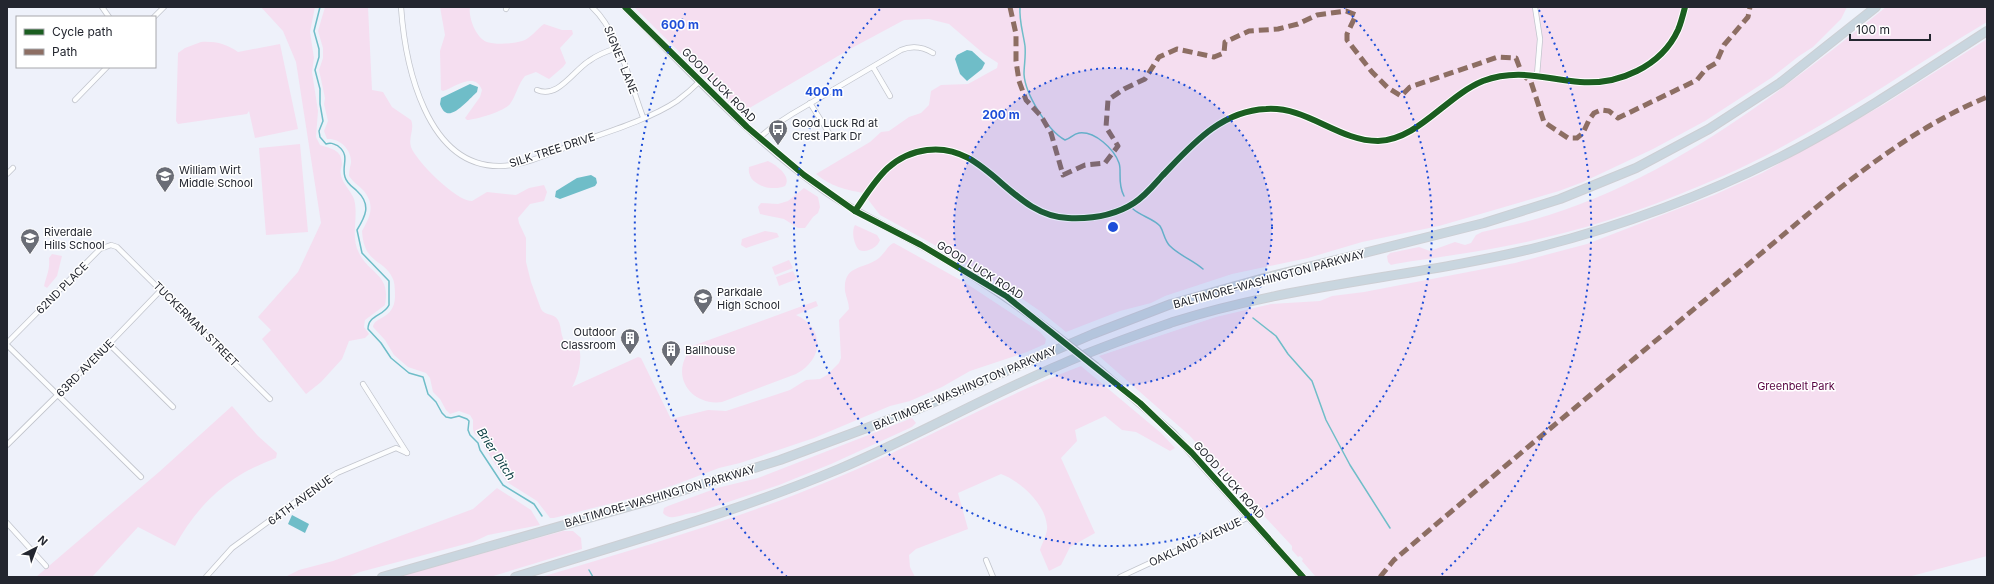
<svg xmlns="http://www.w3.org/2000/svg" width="1994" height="584" font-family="Inter,sans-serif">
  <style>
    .green { fill: #f5def0 }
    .water { fill: #6fbdc8 }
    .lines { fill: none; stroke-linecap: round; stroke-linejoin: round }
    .stream { stroke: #6fbdc8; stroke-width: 1.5 }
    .street-casing { stroke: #c2c5cd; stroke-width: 6 }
    .secondary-casing { stroke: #c2c5cd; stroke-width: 8 }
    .highway-casing { stroke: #cdcfd4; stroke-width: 10 }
    .street { stroke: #fcfdfe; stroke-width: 4.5 }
    .secondary { stroke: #edf1f5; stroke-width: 6 }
    .highway { stroke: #c9d6df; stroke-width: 8 }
    .secondary-bridge-casing { stroke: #c2c5cd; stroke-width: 8; stroke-linecap: butt }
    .secondary-bridge { stroke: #edf1f5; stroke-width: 6 }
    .quiet { stroke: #8d6e63; stroke-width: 5; stroke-dasharray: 10 5; stroke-linecap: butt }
    .cycleway-casing { stroke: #fff; stroke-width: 8 }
    .cycleway { stroke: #1b5e20; stroke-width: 6 }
    .ring { fill: none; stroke: #1d4ed8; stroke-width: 2; stroke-dasharray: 2 4 }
    .labels { text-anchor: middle; stroke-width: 3; stroke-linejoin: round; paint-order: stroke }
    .street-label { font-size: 11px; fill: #23262f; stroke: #fff }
    .poi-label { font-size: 11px; fill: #23262f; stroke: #fff; text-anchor: start }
    .park-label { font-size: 11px; fill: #570341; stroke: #fff }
    .water-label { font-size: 12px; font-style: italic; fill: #0e4045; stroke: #fff }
    .centre { fill: #1d4ed8; stroke: #fff; stroke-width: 2 }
    .ring-label { font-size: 12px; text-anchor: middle; font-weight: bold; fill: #1d4ed8; stroke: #fff; stroke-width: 3; stroke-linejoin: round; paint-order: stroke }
  </style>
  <rect width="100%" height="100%" fill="#eef1fa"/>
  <g class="green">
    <path d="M261,7H315L310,32L314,58L312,72L318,111L316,137L320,145C333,149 342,150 342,165C341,168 340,172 341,175C342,183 351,191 354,199C359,217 350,236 359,253C370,275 391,274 385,305L365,320L364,327L369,334L365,338L349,341L342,359L321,382L306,394L262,339L271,330L258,317L298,272L321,223L296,62L283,31Z"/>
    <path d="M325,7H368L372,90L383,92L392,107L411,120C415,129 408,137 411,147C416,161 457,202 472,201L487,192L516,195L529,188L544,185L547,192L544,201L530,204L518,218L519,223L526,238V262L531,282L541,309C545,316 554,313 558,320C562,327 560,335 565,342H576C585,353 578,377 572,387L638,357L641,358L671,419L708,410L726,411L790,390L806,380L820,379L827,375L839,363L841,358L839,320L849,309C849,303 846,297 845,291C843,264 864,270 879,258C885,253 888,245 894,243L964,282L1040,332L1046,339L1045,344L1027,352L970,371L942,387L910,401L890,406L814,438L740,463L719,468L677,484L644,495L554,518H550L537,501L507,482L484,447L482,440L474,433L473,429V420L470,415L459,411L450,414L446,410L440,399L433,392L430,378L426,373L408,367L394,355L385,340L373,327C374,316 394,320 395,297C395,292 395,284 393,279C384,258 364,265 362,231C370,217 376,205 363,190C358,185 353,182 349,176C349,171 350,167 351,163C352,150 340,138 327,139L324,131L328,121L324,104L325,98L319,70L323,58V48L318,31Z"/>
    <path d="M440,7H470C468,17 476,38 487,42C495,45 513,44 522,41C530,39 537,29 544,24L562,30H572L573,34L560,48L566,63L563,67L549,79L536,72L525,76C518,84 516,96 510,104C505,111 475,120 467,120L465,118L480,97L482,90C475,71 455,87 443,91L441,90L440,51L445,35Z"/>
    <path d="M634,7H1847L1841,19L1813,47L1799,56L1771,78L1705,121L1653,149L1583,182L1559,191L1439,226L1362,242L1308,258L1232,274L1165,296L1151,303L1120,311L1066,332L1040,311L1011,291L931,243L880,215L863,193C844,189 832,187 816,174L870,142L881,132L889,131L909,117L921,113L929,105L931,91L941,85L968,84L997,68L998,63L984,54L949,24L929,19L904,20L850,49L741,113Z"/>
    <path d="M1886,7H1987V22C1900,74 1817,134 1723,176C1664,202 1602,225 1539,239C1491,251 1442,256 1395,264L1391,265L1388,262L1387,256L1390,253L1419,247L1430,251L1455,242L1465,245L1471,243L1476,235L1482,232C1504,227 1528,222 1549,215C1677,174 1783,90 1886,7Z"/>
    <polygon points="1987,39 1987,556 1908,577 1316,577 1302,561 1303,559 1300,556 1298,557 1292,550 1292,546 1189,435 1099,356 1216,317 1271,304 1320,301 1332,296 1364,292 1515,263 1587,244 1714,195 1762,173 1883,105"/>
    <path d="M201,42C215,41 227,44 238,52L280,44L298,129L255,138L249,111L247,114L178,124L176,121L178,53L185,48Z"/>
    <polygon points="300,144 308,232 266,235 259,148"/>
    <path d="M768,161C776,165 792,176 785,186C772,192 746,185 749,167Z"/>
    <polygon points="804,188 818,197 820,207 818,213 813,217 805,228 798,228 784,219 760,214 758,207 761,203 778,204 788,201"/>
    <path d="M855,225L877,235L880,240C877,248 867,253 859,250C854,245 851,231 855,225Z"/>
    <polygon points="765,231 777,233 779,237 746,248 741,245 742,239"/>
    <path d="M52,254L62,256L57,276L47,288L44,286C47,274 50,270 49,258Z"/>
    <polygon points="789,260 793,268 775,275 772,267"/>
    <polygon points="793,271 797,279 779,286 776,277"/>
    <path d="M816,301L818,306L796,315C825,328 824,359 796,374L722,402C694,406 673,381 686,356L684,349Z"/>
    <path d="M1081,366L1161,433L1175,448L1170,451L1136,432L1122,430L1105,416L1075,430L1077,441L1061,458L1095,533L1070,547L1061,565L1049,571L1040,550C1042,543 1048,533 1047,526C1045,503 1020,481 1001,474L958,493L968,529L916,549L909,555L910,567L915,577H541C639,548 739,519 834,479C918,444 996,398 1081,366Z"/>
    <path d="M232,406L258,436L277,453L276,458C264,463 251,468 240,475C211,493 191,517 175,546L138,527L92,577H36L159,472Z"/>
    <path d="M912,418L916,423L912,427L831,464L779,485L695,513C684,512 671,523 663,513L664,508L668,506L717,488L758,478Z"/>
    <polygon points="497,488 531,510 540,525 488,535 473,542 360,572 348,577 285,577 299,570 333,561 473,509"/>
    <polygon points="563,531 573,531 581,538 582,549 490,577 397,577"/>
  </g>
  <g class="water">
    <polygon points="967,50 972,51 985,63 982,69 967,81 960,74 955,59 957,55"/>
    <path d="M470,84L478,87L477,92C471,97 453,119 445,112C443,111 441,107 440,104L441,98Z"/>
    <polygon points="591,175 596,178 597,183 595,186 560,199 555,197 556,191 577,178"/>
    <polygon points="292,515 309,524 305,533 288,524"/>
  </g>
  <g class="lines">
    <g class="stream">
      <path d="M320,7L314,31L319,49V57L315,70L320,89V104L323,121L319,131L320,137L326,144C331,142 334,144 338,146C351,156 341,165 345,177C347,184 353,187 357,191C372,205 365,217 357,230L362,253L389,281V305C384,316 368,315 368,329L381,343L391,358L409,373L423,377L428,394L436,402L442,413L446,417L451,418L459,416L467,419L469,421L468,430L470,435L478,443L480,450L503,485L534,504L542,516"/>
      <path d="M1020,7C1019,21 1023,32 1025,46C1026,56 1024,65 1024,74C1025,94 1048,131 1065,140C1071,138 1073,134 1079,133C1095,131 1114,149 1119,163C1122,171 1117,183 1124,196"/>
      <path d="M1133,209C1141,216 1154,219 1160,226C1164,232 1164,240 1170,246C1180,256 1193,260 1203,269"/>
      <polyline points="1253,318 1276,336 1288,354 1312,381 1326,420 1350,465 1390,528"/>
      <polyline points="589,570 593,577"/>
    </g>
    <g class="street-casing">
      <g id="street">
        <polyline points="102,7 109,17"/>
        <path d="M401,7C405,64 426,168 501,166C528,165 557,150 582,141C611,131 652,118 677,101C685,95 693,88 700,81"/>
        <path d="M592,7C619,32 630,83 643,117"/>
        <polyline points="1535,7 1540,39 1537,75"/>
        <polyline points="506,9 507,7"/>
        <polyline points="154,17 164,7"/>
        <polyline points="873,67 890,96"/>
        <path d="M537,90C558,99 573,71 589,61C597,55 607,51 617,48"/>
        <polyline points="75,100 107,67"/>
        <polyline points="810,103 829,133"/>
        <path d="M759,138L772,127L792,114L901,50C913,45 923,47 933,53"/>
        <polyline points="7,174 13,168"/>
        <path d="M855,211C875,182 889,155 927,150C987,142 1010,216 1068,218C1090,219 1114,216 1134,203C1145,196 1153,186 1162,176C1191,146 1220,111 1266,109C1307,106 1338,141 1378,141C1418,140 1446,96 1483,81C1518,68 1545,79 1580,82C1618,85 1661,67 1678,30C1681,23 1683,15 1685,7"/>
        <polyline points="7,343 100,249 111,245 117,247 270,399"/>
        <polyline points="109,344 173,407"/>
        <polyline points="7,345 141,477"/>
        <polyline points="363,384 407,453"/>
        <polyline points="7,445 109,344 161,290"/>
        <polyline points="7,523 46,566"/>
        <polyline points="986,560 993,577"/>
        <polyline points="206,577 232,548 317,486 337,473 396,448 407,453"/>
        <polyline points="1120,577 1249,517"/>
      </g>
    </g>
    <g class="secondary-casing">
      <g id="secondary">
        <path d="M625,7C689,70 749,137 822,189C854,212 888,227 922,246C969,272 1012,301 1055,334"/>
        <polyline points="1096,366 1172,432 1303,577"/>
      </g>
    </g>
    <g class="highway-casing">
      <g id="highway">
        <polyline points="382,577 652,500 780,460 918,409 1093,334 1171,304 1264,278 1484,223 1560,199 1636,168 1709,129 1780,83 1876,7"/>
        <path d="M515,577C624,543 734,513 839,469C915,437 986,396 1062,364C1098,348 1136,335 1173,322C1293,284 1418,277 1539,247C1629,224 1716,191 1798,148C1863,113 1925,71 1987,31"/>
      </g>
    </g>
    <use href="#street" class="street"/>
    <use href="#secondary" class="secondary"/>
    <use href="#highway" class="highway"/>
    <g class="secondary-bridge-casing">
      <polyline id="secondary-bridge" points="1055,334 1096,366"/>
    </g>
    <use href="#secondary-bridge" class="secondary-bridge"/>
    <g class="quiet">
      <polyline points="1010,7 1016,34 1016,61 1019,81 1026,100 1041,116 1051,133 1063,175 1085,165 1105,163 1118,146 1106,127 1108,100 1124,89 1145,79 1159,57 1177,49 1214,57 1224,53 1225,42 1249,31 1278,29 1298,24 1317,15 1346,11 1356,15 1347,34 1347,40 1372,72 1388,88 1401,96 1410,87 1498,57 1516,58 1522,74 1531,82 1544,122 1568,138 1577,138 1583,133 1589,120 1594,113 1601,110 1609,111 1618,118 1697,80 1706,69 1716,63 1724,45 1748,17 1750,7"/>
      <path d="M1380,577L1394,560C1507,464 1620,370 1734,276C1813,211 1891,137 1987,97"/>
    </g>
    <g class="cycleway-casing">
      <g id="cycleway">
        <polyline points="625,7 747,127 804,175 855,211 921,245 1006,296 1140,403 1192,453 1303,577"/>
        <path d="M855,211C875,182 889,155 927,150C987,142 1010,216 1068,218C1090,219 1114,216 1134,203C1145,196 1153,186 1162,176C1191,146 1220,111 1266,109C1307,106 1338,141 1378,141C1418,140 1446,96 1483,81C1518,68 1545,79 1580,82C1618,85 1661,67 1678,30C1681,23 1683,15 1685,7"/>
      </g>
    </g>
    <use href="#cycleway" class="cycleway"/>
  </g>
  <circle cx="1113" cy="227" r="159" fill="#1d4ed8" fill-opacity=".12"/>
  <g class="ring">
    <circle cx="1113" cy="227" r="159"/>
    <path d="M1344 7A319 319 0 1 1 882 7"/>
    <path d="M787 577A478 478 0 0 1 687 10M1539 10A478 478 0 0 1 1439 577"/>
  </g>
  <defs>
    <g id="bus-pin" transform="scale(1)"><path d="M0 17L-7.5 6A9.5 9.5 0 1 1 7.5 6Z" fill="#6a6d76" stroke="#fff"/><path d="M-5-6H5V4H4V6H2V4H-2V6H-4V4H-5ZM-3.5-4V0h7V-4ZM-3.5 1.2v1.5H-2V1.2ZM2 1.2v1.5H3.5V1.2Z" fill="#fff"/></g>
    <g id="school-pin" transform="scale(1)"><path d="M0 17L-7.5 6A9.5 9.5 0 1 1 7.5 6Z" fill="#6a6d76" stroke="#fff"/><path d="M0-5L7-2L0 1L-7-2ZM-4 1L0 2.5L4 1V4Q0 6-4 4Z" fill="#fff"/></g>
    <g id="building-pin" transform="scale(1)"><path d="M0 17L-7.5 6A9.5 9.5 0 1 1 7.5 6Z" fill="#6a6d76" stroke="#fff"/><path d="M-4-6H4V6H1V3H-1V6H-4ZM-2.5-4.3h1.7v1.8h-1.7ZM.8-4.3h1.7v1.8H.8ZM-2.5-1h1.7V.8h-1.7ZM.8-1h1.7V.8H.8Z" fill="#fff"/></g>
  </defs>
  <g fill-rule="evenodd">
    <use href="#bus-pin" x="778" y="129"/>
    <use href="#school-pin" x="165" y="176"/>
    <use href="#school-pin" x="30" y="238"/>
    <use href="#school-pin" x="703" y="298"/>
    <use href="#building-pin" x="630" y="338"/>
    <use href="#building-pin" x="671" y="350"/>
  </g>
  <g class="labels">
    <g class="street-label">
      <text transform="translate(621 60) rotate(68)" y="4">SIGNET LANE</text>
      <text transform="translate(719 85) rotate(45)" y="4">GOOD LUCK ROAD</text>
      <text transform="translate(552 150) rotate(-18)" y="4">SILK TREE DRIVE</text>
      <text transform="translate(980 270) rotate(32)" y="4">GOOD LUCK ROAD</text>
      <text transform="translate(1269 279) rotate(-15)" y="4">BALTIMORE-WASHINGTON PARKWAY</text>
      <text transform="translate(62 288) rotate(-45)" y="4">62ND PLACE</text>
      <text transform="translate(196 324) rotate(45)" y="4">TUCKERMAN STREET</text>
      <text transform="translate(85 368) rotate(-45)" y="4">63RD AVENUE</text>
      <text transform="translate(965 388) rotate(-23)" y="4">BALTIMORE-WASHINGTON PARKWAY</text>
      <text transform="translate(1229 480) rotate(48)" y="4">GOOD LUCK ROAD</text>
      <text transform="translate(660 496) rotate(-16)" y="4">BALTIMORE-WASHINGTON PARKWAY</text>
      <text transform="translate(300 500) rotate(-36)" y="4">64TH AVENUE</text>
      <text transform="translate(1195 542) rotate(-25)" y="4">OAKLAND AVENUE</text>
    </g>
    <g class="poi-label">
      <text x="792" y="127">Good Luck Rd at<tspan x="792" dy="13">Crest Park Dr</tspan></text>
      <text x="179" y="174">William Wirt<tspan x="179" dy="13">Middle School</tspan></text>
      <text x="44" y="236">Riverdale<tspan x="44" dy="13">Hills School</tspan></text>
      <text x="717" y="296">Parkdale<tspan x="717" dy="13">High School</tspan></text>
      <text x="616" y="336" text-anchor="end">Outdoor<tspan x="616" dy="13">Classroom</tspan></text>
      <text x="685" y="354">Ballhouse</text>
    </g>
    <g class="park-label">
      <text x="1796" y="390">Greenbelt Park</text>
    </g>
    <g class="water-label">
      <text transform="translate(496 454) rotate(57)" y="4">Brier Ditch</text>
    </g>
  </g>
  <circle cx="1113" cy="227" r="6" class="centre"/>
  <g class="ring-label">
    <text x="680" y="29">600 m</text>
    <text x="824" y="96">400 m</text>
    <text x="1001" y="119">200 m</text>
  </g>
  <rect width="1994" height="584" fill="none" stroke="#23262f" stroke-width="16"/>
  <rect x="16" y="16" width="140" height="52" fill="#ffffff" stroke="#a7a8ac"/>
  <rect x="24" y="29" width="20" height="6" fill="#1b5e20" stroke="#a7a8ac"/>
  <text x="52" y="36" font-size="12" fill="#23262f">Cycle path</text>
  <rect x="24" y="49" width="20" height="6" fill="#8d6e63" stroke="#a7a8ac"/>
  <text x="52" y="56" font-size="12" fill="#23262f">Path</text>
  <g transform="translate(36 548) rotate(42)" stroke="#ffffff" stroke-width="3" paint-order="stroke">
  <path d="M0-3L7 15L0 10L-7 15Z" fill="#23262f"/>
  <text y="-6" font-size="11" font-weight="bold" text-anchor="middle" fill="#23262f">N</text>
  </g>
  <path d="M1850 34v6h80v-6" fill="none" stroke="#23262f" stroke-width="2"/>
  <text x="1856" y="34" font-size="12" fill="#23262f" stroke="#ffffff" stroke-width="3" paint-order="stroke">100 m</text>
</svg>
